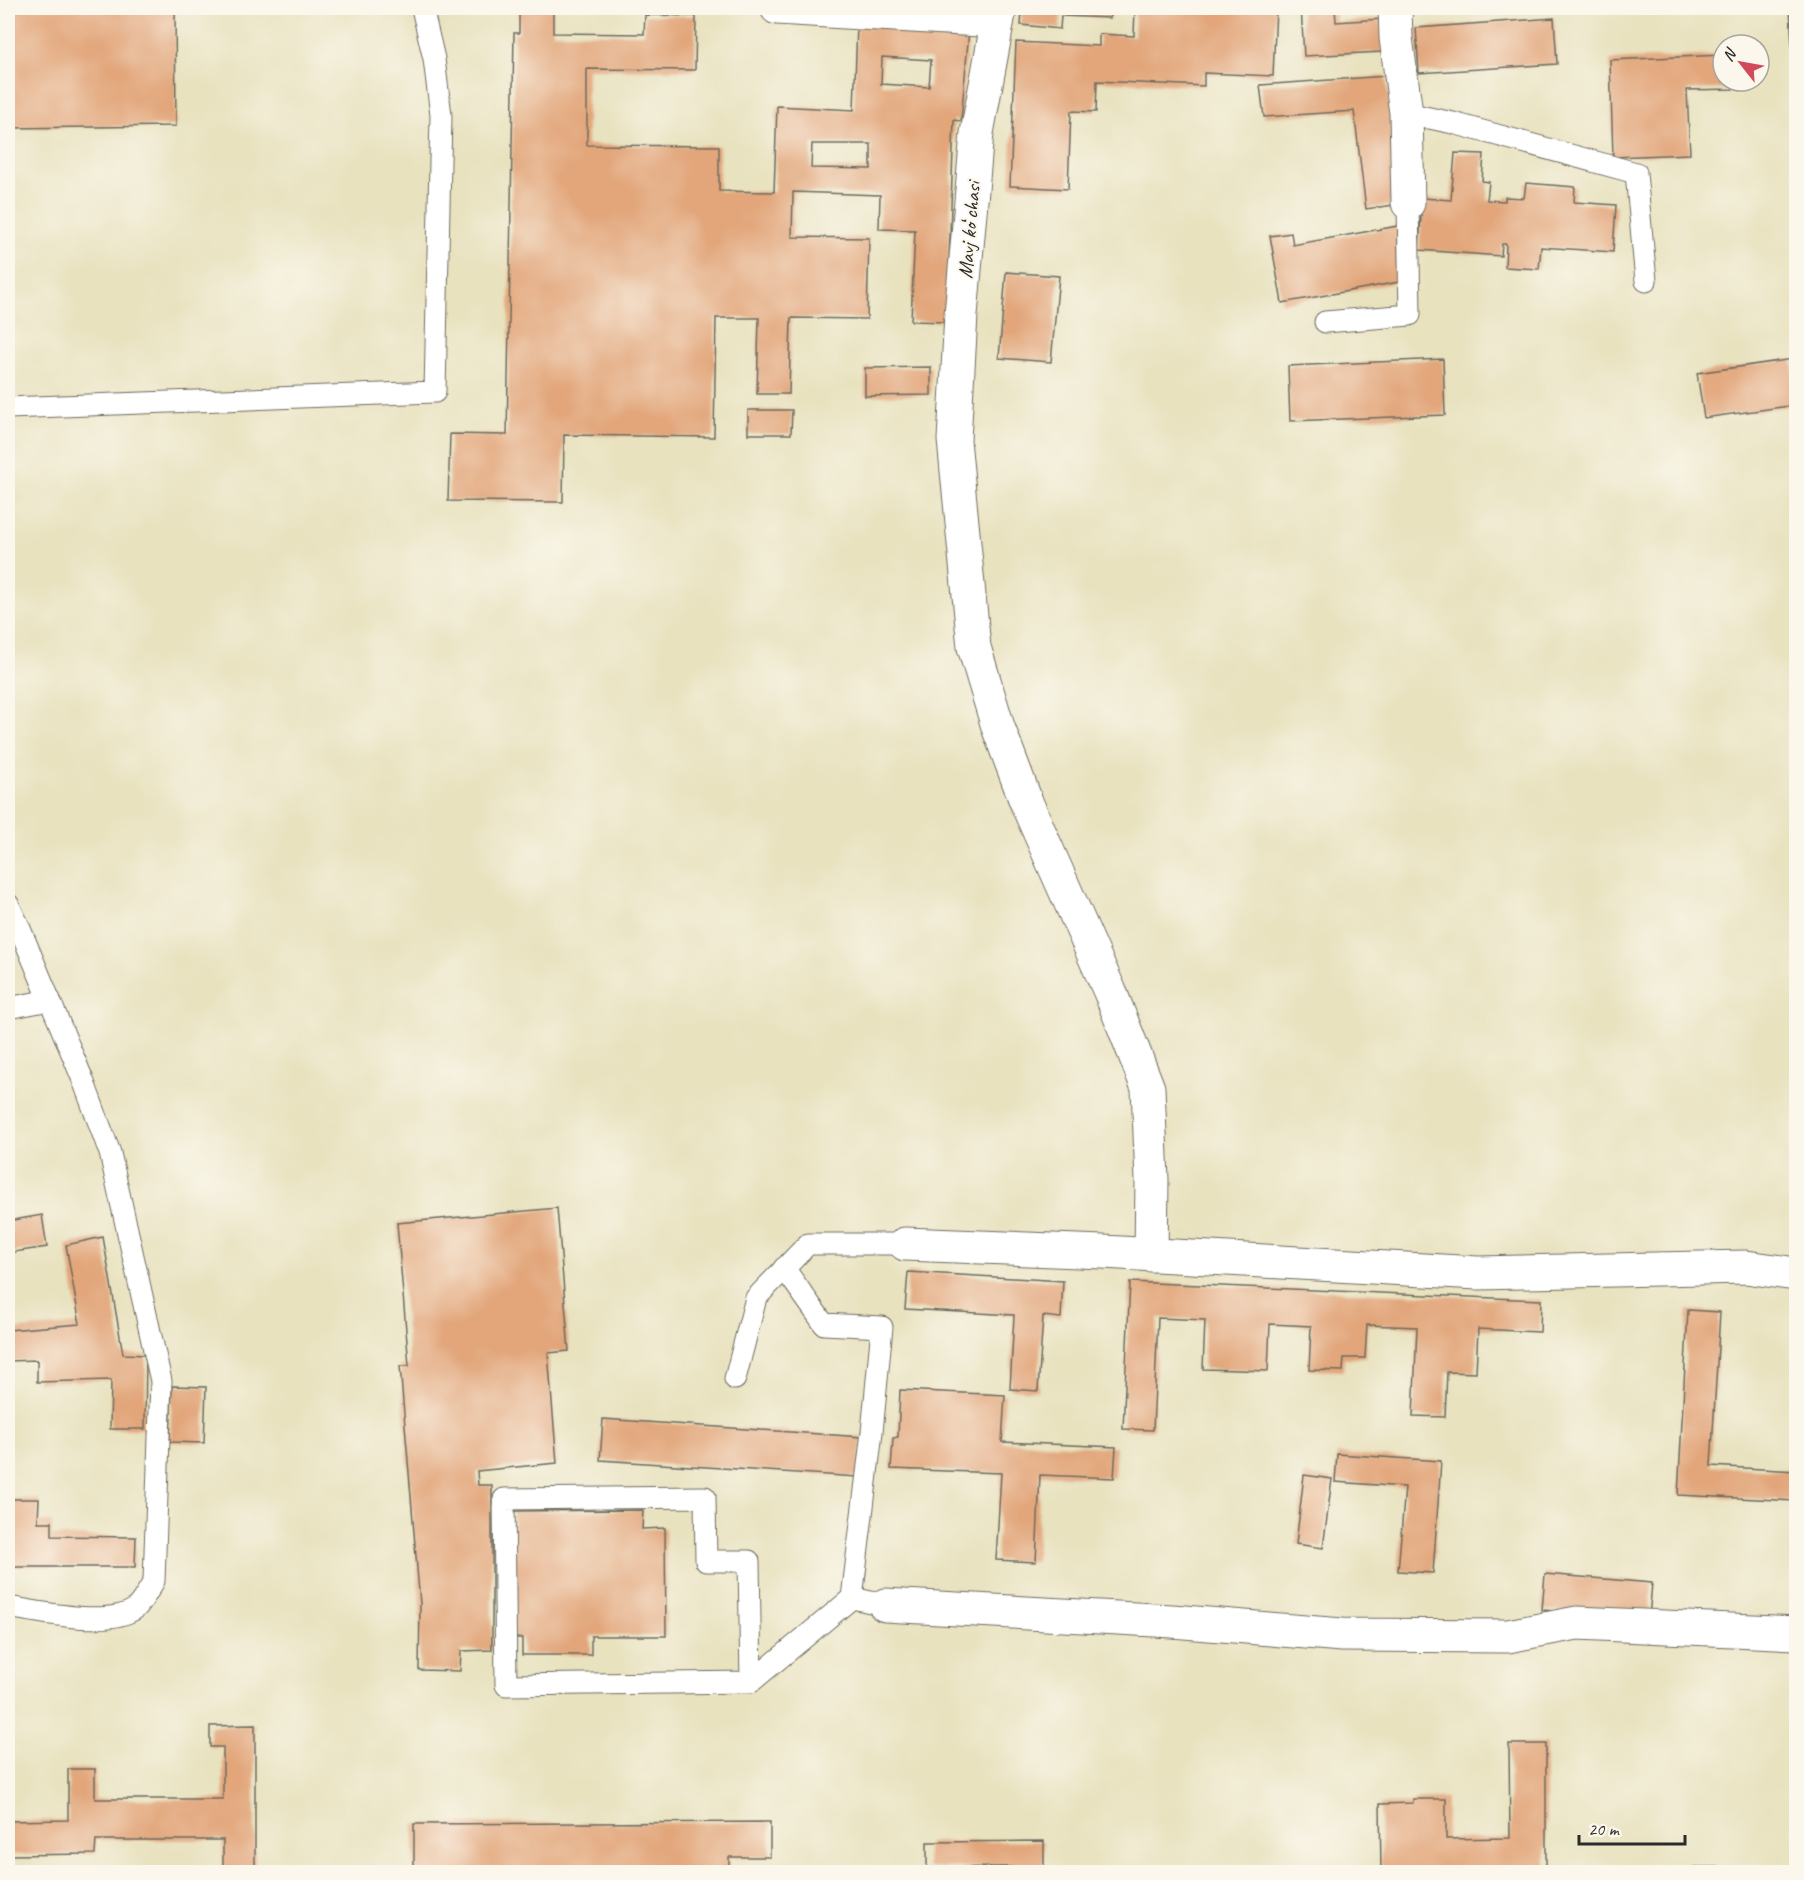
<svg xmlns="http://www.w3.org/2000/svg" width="1804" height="1880" font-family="Caveat,sans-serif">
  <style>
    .building { fill: #e2a67a; fill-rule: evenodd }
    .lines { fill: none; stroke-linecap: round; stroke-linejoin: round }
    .service-casing { stroke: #6d6b5f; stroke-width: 23 }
    .minor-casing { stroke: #6d6b5f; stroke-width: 35 }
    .service { stroke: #fff; stroke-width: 21 }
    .minor { stroke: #fff; stroke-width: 33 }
    .labels { text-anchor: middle; stroke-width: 4.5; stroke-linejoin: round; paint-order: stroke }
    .street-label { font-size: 21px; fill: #2b2b2b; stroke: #fbf7ec }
  </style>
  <rect width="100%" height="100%" fill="#fbf7ec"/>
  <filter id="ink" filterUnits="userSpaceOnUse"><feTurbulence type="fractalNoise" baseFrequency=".0167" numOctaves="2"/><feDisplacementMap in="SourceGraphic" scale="12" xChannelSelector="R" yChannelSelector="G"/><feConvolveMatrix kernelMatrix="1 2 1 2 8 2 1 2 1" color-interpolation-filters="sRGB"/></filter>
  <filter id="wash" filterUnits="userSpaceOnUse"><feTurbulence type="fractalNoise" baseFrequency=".008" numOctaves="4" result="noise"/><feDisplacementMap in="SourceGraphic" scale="24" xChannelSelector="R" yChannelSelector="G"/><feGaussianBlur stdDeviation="1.35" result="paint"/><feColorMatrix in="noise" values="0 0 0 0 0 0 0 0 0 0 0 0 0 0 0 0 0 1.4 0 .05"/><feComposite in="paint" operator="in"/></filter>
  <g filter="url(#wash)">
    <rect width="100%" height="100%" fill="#e8e2bf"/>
    <g id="blocks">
      <g class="building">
        <polygon points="8,8 175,8 176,126 8,128"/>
        <path d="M519,8H553V33L644,34L645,15L696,16L695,70L587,69V145L719,146V191L774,192L777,106L854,110L857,24L969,30L961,121L954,120L947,322L911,321L915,230L879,229L880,195L793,192L792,237L869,238L867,319L791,318L789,394H757L759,318H716L714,437L564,435L563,502L448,501L450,434L507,435L514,33H519ZM882,57L931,60L929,87L881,84ZM812,144H871V169L811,168Z"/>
        <polygon points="1022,8 1110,8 1110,18 1061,16 1060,29 1021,25"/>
        <polygon points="1135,8 1276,8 1273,76 1204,73 1204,86 1097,81 1096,112 1071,111 1068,189 1010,186 1016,42 1099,46 1099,34 1134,36"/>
        <polygon points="1301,8 1335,8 1336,22 1382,19 1383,52 1304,56"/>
        <polygon points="1790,8 1796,8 1796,46 1792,46"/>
        <polygon points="1554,18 1557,64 1419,73 1416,28"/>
        <polygon points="1723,55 1723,81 1732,81 1733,89 1687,90 1690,154 1613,157 1610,60"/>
        <polygon points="1386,76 1401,204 1366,209 1354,111 1264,117 1260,85"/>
        <polygon points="1455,153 1484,154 1482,181 1489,182 1487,200 1505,201 1505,197 1524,198 1526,183 1575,187 1574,202 1616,205 1613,252 1541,247 1539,269 1505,267 1506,244 1502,244 1501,256 1419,250 1422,198 1451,200"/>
        <polygon points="1398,226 1399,282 1282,303 1270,236 1291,233 1293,245"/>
        <polygon points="1006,272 1059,276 1051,362 999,358"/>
        <polygon points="1443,359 1445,415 1290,421 1288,366"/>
        <polygon points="1793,359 1796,405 1704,418 1697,373"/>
        <polygon points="931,367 931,395 865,396 865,368"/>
        <polygon points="748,410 792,410 791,434 748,434"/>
        <polygon points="557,1208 569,1351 548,1353 557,1463 477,1471 478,1485 492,1485 492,1650 461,1651 460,1671 419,1670 420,1604 400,1366 409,1366 397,1223"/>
        <polygon points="42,1215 47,1247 8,1253 8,1221"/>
        <polygon points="103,1237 123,1354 146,1355 145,1429 110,1429 111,1380 37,1382 37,1360 8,1361 8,1330 80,1324 66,1245"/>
        <polygon points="908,1272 1063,1281 1061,1318 1043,1316 1038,1391 1010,1389 1014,1315 905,1309"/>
        <polygon points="1130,1282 1541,1300 1540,1332 1478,1329 1476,1373 1447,1372 1445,1417 1413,1416 1417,1327 1367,1325 1365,1358 1344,1358 1343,1371 1309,1370 1311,1326 1270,1324 1268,1371 1238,1370 1203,1369 1205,1320 1158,1318 1153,1430 1123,1429"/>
        <polygon points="1688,1310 1720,1312 1711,1466 1796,1471 1796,1501 1678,1495"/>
        <polygon points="172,1386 206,1387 204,1443 170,1442"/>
        <polygon points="900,1390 1005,1395 1002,1442 1116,1447 1114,1478 1040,1475 1036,1562 996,1560 1001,1473 891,1469 893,1438 898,1437"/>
        <polygon points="603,1419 862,1437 858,1477 600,1460"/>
        <polygon points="1337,1454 1441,1461 1433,1573 1398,1571 1405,1487 1335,1482"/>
        <polygon points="1304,1475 1332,1479 1323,1548 1296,1544"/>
        <polygon points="8,1499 39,1499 38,1522 52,1522 52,1536 136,1537 135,1567 8,1567"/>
        <polygon points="643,1510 642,1529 665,1528 666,1636 591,1636 591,1655 522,1655 522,1638 514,1638 513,1511"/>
        <polygon points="1545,1574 1652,1583 1649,1618 1542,1610"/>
        <polygon points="255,1725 255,1872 223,1872 223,1840 96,1840 95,1854 8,1855 8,1821 68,1820 68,1769 95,1769 95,1799 223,1799 223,1747 210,1747 210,1726"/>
        <polygon points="1509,1744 1546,1744 1546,1872 1381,1872 1380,1804 1413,1803 1413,1799 1446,1799 1446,1839 1510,1838"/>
        <polygon points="770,1822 770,1857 729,1857 729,1872 414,1872 414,1824"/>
        <polygon points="1044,1841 1044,1872 1011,1872 1011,1867 927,1868 927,1842"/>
        <rect x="1693" y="1867" width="27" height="5"/>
        <polygon points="897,1868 897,1872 768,1872 768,1869"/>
      </g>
    </g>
  </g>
  <g filter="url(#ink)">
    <use href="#blocks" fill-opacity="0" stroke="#6d6b5f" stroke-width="1.5"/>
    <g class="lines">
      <g class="service-casing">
        <g id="service">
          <polyline points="1406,113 1453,123 1636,173 1646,281"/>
          <polyline points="1325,322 1410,315 1408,203"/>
          <polyline points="8,408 435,392 441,115 434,59 422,8"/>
          <path d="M8,904L18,924L83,1080L110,1153L161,1381L154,1581C149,1589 143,1601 136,1608C111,1628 38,1612 8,1607"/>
          <polyline points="8,1008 50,1000"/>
          <polyline points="784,1268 824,1324 882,1327 872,1432 852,1598 885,1605"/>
          <polyline points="735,1379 756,1298 808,1244 905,1244"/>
          <polyline points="751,1682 749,1561 706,1561 705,1497 504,1499 506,1685 751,1682 852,1598"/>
        </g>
      </g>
      <g class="minor-casing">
        <g id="minor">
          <polyline points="777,8 997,21"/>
          <polyline points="1000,8 977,133 961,315 954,440 974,647 998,727 1027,804 1111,994 1148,1088 1152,1180 1151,1255"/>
          <polyline points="1395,8 1396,38 1406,113 1408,203"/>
          <polyline points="905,1244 1103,1252 1478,1273 1746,1267 1796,1274"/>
          <polyline points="885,1605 1172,1621 1342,1635 1508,1636 1577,1623 1796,1633"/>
        </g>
      </g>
      <use href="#service" class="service"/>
      <use href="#minor" class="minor"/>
    </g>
  </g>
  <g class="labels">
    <g class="street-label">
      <text transform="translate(969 230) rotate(-85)" y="7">Mavj koʻchasi</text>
    </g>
  </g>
  <rect width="1804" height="1880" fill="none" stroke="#fbf7ec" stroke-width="30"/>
  <g transform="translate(1741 63) rotate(301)"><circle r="28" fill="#fbf7ec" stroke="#a8a59f" stroke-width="1.5"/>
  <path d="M0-4.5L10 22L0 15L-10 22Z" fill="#d1495b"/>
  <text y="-9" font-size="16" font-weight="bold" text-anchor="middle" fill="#2b2b2b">N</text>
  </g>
  <path d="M1579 1835v9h106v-9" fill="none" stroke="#2b2b2b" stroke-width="3"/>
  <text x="1588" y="1835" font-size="18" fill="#2b2b2b" stroke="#fbf7ec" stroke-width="4.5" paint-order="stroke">20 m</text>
</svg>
